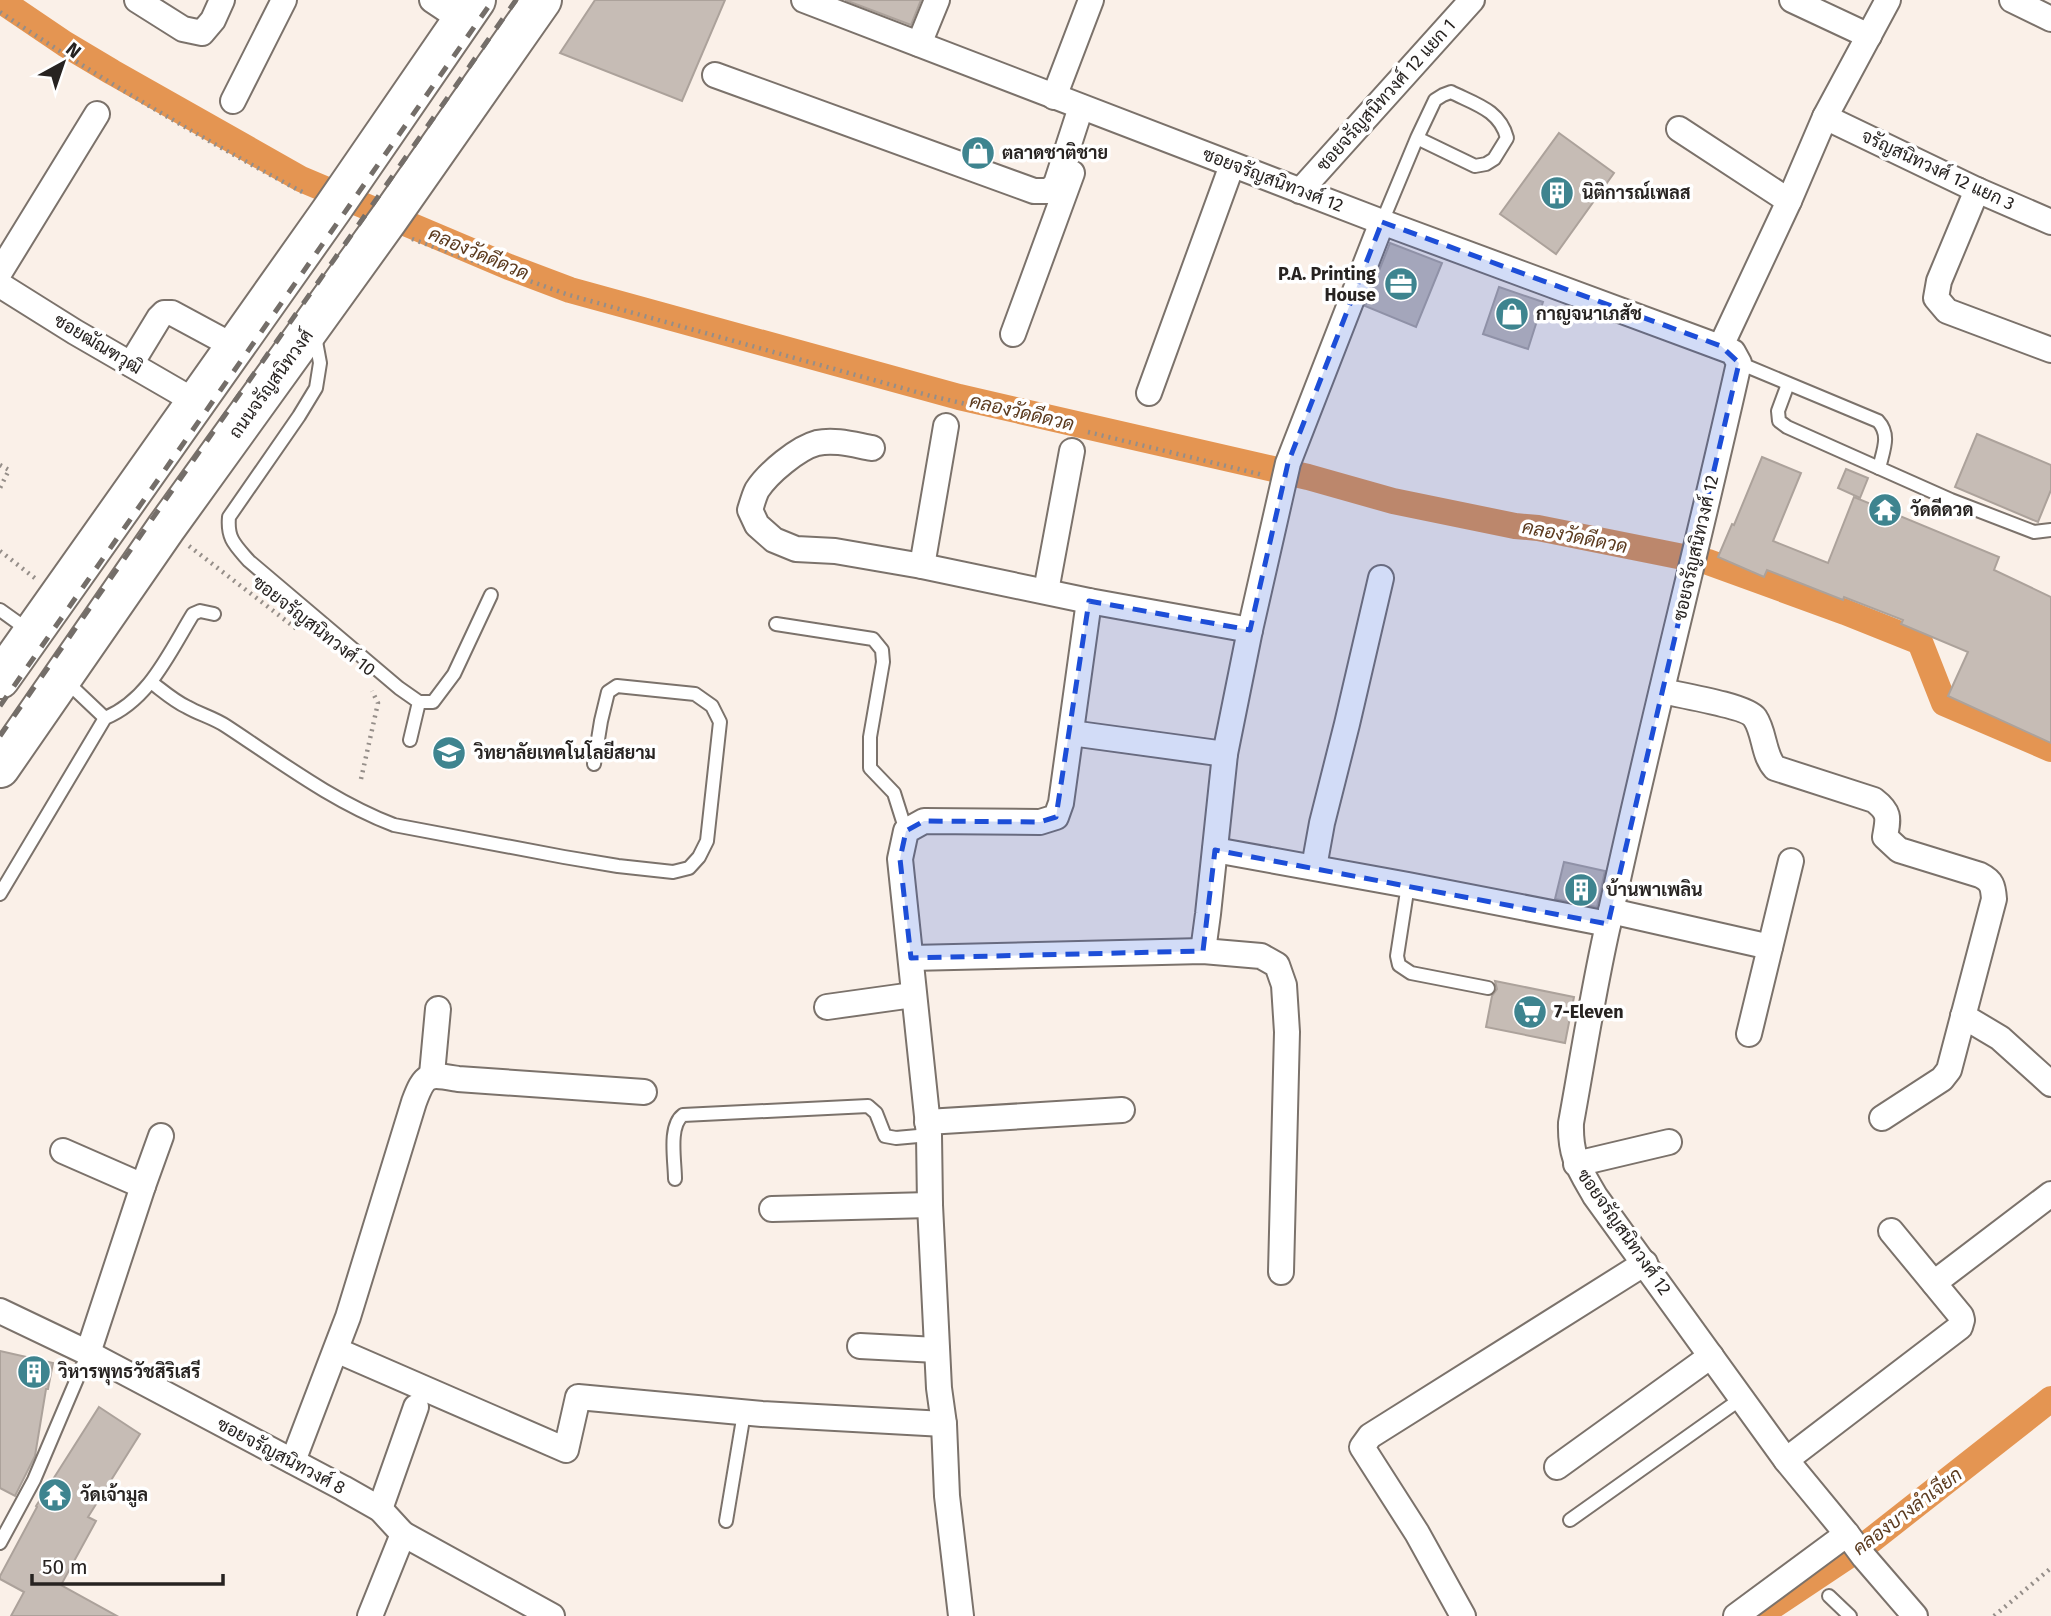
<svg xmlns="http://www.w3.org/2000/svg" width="2051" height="1616" font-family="'Fira Sans',Sarabun,sans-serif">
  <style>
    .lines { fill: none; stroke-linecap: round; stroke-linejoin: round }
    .canal { stroke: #e49552; stroke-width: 26 }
    .building { fill: #c6bcb5; stroke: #aca29b; stroke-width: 2 }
    .lane-casing { stroke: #7b726b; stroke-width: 16 }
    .street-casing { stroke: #7b726b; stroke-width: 28 }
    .primary-casing { stroke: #7b726b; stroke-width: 42 }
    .path { stroke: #958e89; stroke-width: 4.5; stroke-dasharray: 2 5; stroke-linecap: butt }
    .lane { stroke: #fff; stroke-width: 12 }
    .street { stroke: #fff; stroke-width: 24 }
    .primary { stroke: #fff; stroke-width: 38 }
    .rail { stroke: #746e69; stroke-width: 5; stroke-dasharray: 12 12; stroke-linecap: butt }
    .marked { fill: #1d4ed8; fill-opacity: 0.2; stroke: #1d4ed8; stroke-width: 5; stroke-dasharray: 14 9; stroke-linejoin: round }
    .labels { text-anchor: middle; stroke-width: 7; stroke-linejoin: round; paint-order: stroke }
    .street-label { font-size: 18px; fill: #272321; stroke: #fff }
    .poi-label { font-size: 18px; font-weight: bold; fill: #272321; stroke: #fff; text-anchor: start }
    .water-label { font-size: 19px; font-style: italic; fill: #5b3a1e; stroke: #fff }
  </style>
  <rect width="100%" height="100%" fill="#faf0e8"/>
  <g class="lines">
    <g class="canal">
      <polyline points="0,0 65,44 112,72 301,179 509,267 570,290 959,397 1308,477 1393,501 1515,526 1538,528 1708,562 1845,612 1920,642 1944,703 2051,749"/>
      <polyline points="1758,1616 1869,1542 2051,1399"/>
    </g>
  </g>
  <g class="building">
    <polygon points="595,0 725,0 682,101 560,53"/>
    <polygon points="845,0 921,0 911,25"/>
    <polygon points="1559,133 1614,173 1556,254 1500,214"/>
    <polygon points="1390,243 1442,263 1416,327 1365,306"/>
    <polygon points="1499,287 1543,302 1528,349 1483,334"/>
    <polygon points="1977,434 2051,465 2051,490 2038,522 1955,487"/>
    <polygon points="1762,457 1801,473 1773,541 1828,563 1854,497 1999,557 1994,570 2051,597 2051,743 1948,696 1968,652 1901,624 1903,620 1844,597 1843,600 1767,570 1764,577 1718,557 1732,524 1734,525"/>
    <polygon points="1846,469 1868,478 1860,498 1838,488"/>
    <polygon points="1564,862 1605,871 1597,907 1555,899"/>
    <polygon points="1495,981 1574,997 1565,1043 1486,1027 1492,996 1497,989"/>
    <polygon points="0,1351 53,1363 48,1389 46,1389 35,1456 15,1496 0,1488"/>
    <polygon points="99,1407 140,1434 88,1517 96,1521 61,1585 117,1616 11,1616 24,1592 0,1579 0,1576 37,1507 36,1506"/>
  </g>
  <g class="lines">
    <g class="lane-casing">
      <g id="lane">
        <path d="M1382,222L1417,138L1435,100L1443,95L1451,92C1475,104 1500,110 1507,138L1494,159L1486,164L1475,166L1417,138"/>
        <path d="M315,336L320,363L316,388L299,416L229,517C227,539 235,545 249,561L399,688L419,702L410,740"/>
        <path d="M1739,363L1878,421C1891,435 1883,451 1879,468L1951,500L2034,532L2051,530"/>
        <polyline points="1788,384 1778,411 1779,421 1787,427 1879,468"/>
        <polyline points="0,610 28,630"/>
        <polyline points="776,624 873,639 882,650 883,662 870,737 870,768 894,793 906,831"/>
        <polyline points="66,681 105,718"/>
        <path d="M151,682C163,691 174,701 187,707C199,714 214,718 226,726C281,762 332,801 394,825L564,857L618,866L673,872L689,868L699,857L707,841L720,722L712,706L695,694L617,686L608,692L601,721L594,764"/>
        <polyline points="419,702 433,702 454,674 491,595"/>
        <polyline points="1408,885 1397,956 1399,965 1411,973 1488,988"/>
        <path d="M0,894L105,718C149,700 169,653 193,614L200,611L214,614"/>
        <path d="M675,1179C675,1161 668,1126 683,1115L868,1106L876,1113L885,1136L896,1138L929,1135"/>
        <polyline points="1570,1520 1742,1398"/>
        <polyline points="726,1521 744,1413"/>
        <polyline points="0,1543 34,1480 88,1353"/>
        <polyline points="1829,1596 1850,1616"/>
      </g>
    </g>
    <g class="street-casing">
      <g id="street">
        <polyline points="137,0 183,29 202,33 213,20 222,0"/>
        <polyline points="432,0 462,20"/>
        <path d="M804,0L1382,222L1733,352L1739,363C1697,551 1648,737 1608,925C1593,991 1583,1057 1571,1123C1570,1157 1579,1168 1595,1196L1786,1460L1847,1534L1864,1557L1915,1616"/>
        <polyline points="1792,0 1869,36"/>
        <polyline points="2012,0 2051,19"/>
        <polyline points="919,44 937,0"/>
        <polyline points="715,75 1034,191 1049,191 1056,184 1081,107"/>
        <polyline points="1054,97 1091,0"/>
        <polyline points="233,101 284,0"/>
        <polyline points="1825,117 1977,190 2051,222"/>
        <polyline points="1679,129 1789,201"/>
        <polyline points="1977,190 1939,281 1936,298 1947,311 2051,350"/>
        <polyline points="1300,191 1472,0"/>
        <polyline points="0,272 97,114"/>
        <polyline points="0,285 75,332 196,402"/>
        <polyline points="1013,334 1072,173"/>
        <polyline points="1721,346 1789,201 1825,117 1888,0"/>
        <polyline points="131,364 159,318 164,313 172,313 235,347"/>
        <polyline points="1149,393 1232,165"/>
        <path d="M872,448C855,445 835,439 817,443C798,448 768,473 757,490C754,496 752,504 750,510L757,525L774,540L796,549L835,551L922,566L1089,601L1250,630"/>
        <polyline points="922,566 946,426"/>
        <polyline points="1046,591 1072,451"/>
        <path d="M1662,691C1679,695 1747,706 1755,718C1765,733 1763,755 1775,768L1874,800C1891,813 1888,819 1885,837L1899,850L1980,875C1992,881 1993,886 1994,899L1949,1070L1942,1079L1882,1118"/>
        <polyline points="1071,733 1225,754"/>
        <polyline points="1215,850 1408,885 1608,924"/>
        <polyline points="1314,867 1322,823 1347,724 1381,578"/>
        <polyline points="1611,911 1770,947"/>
        <polyline points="1203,951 1208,914 1225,754 1250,630 1288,463 1382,222"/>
        <polyline points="911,958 1203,951 1261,956 1277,965 1284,985 1287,1032 1281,1272"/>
        <polyline points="827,1007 913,995"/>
        <polyline points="1963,1016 2000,1038 2051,1084"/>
        <polyline points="1749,1034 1791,861"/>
        <polyline points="432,1074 438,1009"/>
        <polyline points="927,1122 1122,1110"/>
        <polyline points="63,1151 143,1186 88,1353"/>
        <polyline points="1576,1164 1669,1142"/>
        <polyline points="143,1186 161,1136"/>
        <polyline points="772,1209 930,1205"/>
        <polyline points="1934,1283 2051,1194"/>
        <polyline points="0,1311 88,1353 343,1488 380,1509 403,1534 552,1616"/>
        <polyline points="860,1346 937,1350"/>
        <polyline points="336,1350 566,1450 578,1397 762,1414 944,1424"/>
        <polyline points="1786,1460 1960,1327 1962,1320 1961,1316 1891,1231"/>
        <path d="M293,1461L348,1317L414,1102C425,1072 429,1074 458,1079L644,1092"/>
        <polyline points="1557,1467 1711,1356"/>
        <polyline points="380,1509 416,1407"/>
        <polyline points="370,1616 403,1534"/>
        <polyline points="961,1616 947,1496 944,1424 939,1388 930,1205 929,1135 900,859 906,831 924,821 1040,822 1056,817 1061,803 1089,601"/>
        <polyline points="1463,1616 1417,1533 1362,1447 1370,1436 1645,1263"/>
        <polyline points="1736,1616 1847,1534"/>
      </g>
    </g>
    <g class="primary-casing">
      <g id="primary">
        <polyline points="0,679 333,208 476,0"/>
        <polyline points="0,768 166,528 388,220 542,0"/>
      </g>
    </g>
    <g class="path">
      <path d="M0,12C99,78 200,138 306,194"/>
      <polyline points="412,239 569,295 931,396 1066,427"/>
      <polyline points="1088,432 1263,475"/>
      <polyline points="0,465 9,470 0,488"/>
      <polyline points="189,546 298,630"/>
      <polyline points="0,551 36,579"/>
      <polyline points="361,779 378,703 372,691"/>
      <polyline points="1994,1616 2051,1568"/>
    </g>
    <use href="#lane" class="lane"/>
    <use href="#street" class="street"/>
    <use href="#primary" class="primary"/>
    <g class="rail">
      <polyline points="0,706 493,0"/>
      <polyline points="0,736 516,0"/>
    </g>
  </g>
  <path class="marked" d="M1382,222L1721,346L1739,363L1608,924L1215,850L1203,951L911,958L900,859L906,831L924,821L1040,822L1056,817L1089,601L1250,630L1288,463Z"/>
  <defs>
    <g id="shop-disc" transform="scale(1.75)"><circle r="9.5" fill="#3e848f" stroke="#fff"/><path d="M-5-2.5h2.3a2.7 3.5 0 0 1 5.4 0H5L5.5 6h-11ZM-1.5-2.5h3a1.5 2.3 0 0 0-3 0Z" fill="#fff"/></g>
    <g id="building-disc" transform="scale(1.75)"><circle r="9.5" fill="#3e848f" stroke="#fff"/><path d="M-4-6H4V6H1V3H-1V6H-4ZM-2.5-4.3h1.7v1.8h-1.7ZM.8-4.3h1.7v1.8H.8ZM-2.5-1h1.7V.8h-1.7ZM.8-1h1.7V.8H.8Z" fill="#fff"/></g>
    <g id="office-disc" transform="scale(1.75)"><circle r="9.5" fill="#3e848f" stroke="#fff"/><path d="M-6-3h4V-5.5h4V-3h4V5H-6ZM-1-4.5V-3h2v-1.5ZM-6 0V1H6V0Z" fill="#fff"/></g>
    <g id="temple-disc" transform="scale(1.75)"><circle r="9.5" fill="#3e848f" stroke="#fff"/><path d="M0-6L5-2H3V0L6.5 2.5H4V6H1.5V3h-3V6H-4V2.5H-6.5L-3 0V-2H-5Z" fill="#fff"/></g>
    <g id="university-disc" transform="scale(1.75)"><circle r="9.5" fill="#3e848f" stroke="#fff"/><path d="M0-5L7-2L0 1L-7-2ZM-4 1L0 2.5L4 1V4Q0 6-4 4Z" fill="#fff"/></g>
    <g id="supermarket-disc" transform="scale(1.75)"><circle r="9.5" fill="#3e848f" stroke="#fff"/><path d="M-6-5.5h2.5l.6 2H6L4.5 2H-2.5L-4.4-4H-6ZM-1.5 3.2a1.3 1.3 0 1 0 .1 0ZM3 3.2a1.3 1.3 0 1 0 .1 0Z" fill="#fff"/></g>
  </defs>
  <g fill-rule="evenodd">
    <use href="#shop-disc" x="978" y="153"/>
    <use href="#building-disc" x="1557" y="193"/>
    <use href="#office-disc" x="1401" y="284"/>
    <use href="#shop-disc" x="1512" y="314"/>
    <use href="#temple-disc" x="1885" y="510"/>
    <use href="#university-disc" x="449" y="753"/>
    <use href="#building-disc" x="1581" y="890"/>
    <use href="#supermarket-disc" x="1530" y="1012"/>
    <use href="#building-disc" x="34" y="1372"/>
    <use href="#temple-disc" x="55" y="1495"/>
  </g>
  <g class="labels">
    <g class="street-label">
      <text transform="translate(1386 95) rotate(-48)" y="6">ซอยจรัญสนิทวงศ์ 12 แยก 1</text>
      <text transform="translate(1938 170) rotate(25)" y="6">จรัญสนิทวงศ์ 12 แยก 3</text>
      <text transform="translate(1273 180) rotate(21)" y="6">ซอยจรัญสนิทวงศ์ 12</text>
      <text transform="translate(98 344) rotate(31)" y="6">ซอยฒัณฑวุฒิ</text>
      <text transform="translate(271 384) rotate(-54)" y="6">ถนนจรัญสนิทวงศ์</text>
      <text transform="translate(1696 548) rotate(-77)" y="6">ซอยจรัญสนิทวงศ์ 12</text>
      <text transform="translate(314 626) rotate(38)" y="6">ซอยจรัญสนิทวงศ์ 10</text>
      <text transform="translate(1624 1232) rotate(55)" y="6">ซอยจรัญสนิทวงศ์ 12</text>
      <text transform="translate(281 1456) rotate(28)" y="6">ซอยจรัญสนิทวงศ์ 8</text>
    </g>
    <g class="poi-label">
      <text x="1002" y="159">ตลาดชาติชาย</text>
      <text x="1582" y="199">นิติการณ์เพลส</text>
      <text x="1376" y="280" text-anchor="end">P.A. Printing<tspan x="1376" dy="21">House</tspan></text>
      <text x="1536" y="320">กาญจนาเภสัช</text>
      <text x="1910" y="516">วัดดีดวด</text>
      <text x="474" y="759">วิทยาลัยเทคโนโลยีสยาม</text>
      <text x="1606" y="896">บ้านพาเพลิน</text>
      <text x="1554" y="1018">7-Eleven</text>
      <text x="58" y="1378">วิหารพุทธวัชสิริเสรี</text>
      <text x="80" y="1501">วัดเจ้ามูล</text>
    </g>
    <g class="water-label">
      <text transform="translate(479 253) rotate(23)" y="7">คลองวัดดีดวด</text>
      <text transform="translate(1022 412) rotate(13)" y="7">คลองวัดดีดวด</text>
      <text transform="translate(1575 536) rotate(11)" y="7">คลองวัดดีดวด</text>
      <text transform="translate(1907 1511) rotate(-37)" y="7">คลองบางลำเจียก</text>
    </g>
  </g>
  <g transform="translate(63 63) rotate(40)" stroke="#ffffff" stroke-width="5" paint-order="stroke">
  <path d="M0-5L12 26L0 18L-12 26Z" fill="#272321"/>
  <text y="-10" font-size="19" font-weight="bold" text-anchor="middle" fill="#272321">N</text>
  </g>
  <path d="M32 1574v10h191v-10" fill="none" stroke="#272321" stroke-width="3.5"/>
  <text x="42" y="1574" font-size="21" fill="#272321" stroke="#ffffff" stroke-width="5" paint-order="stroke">50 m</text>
</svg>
